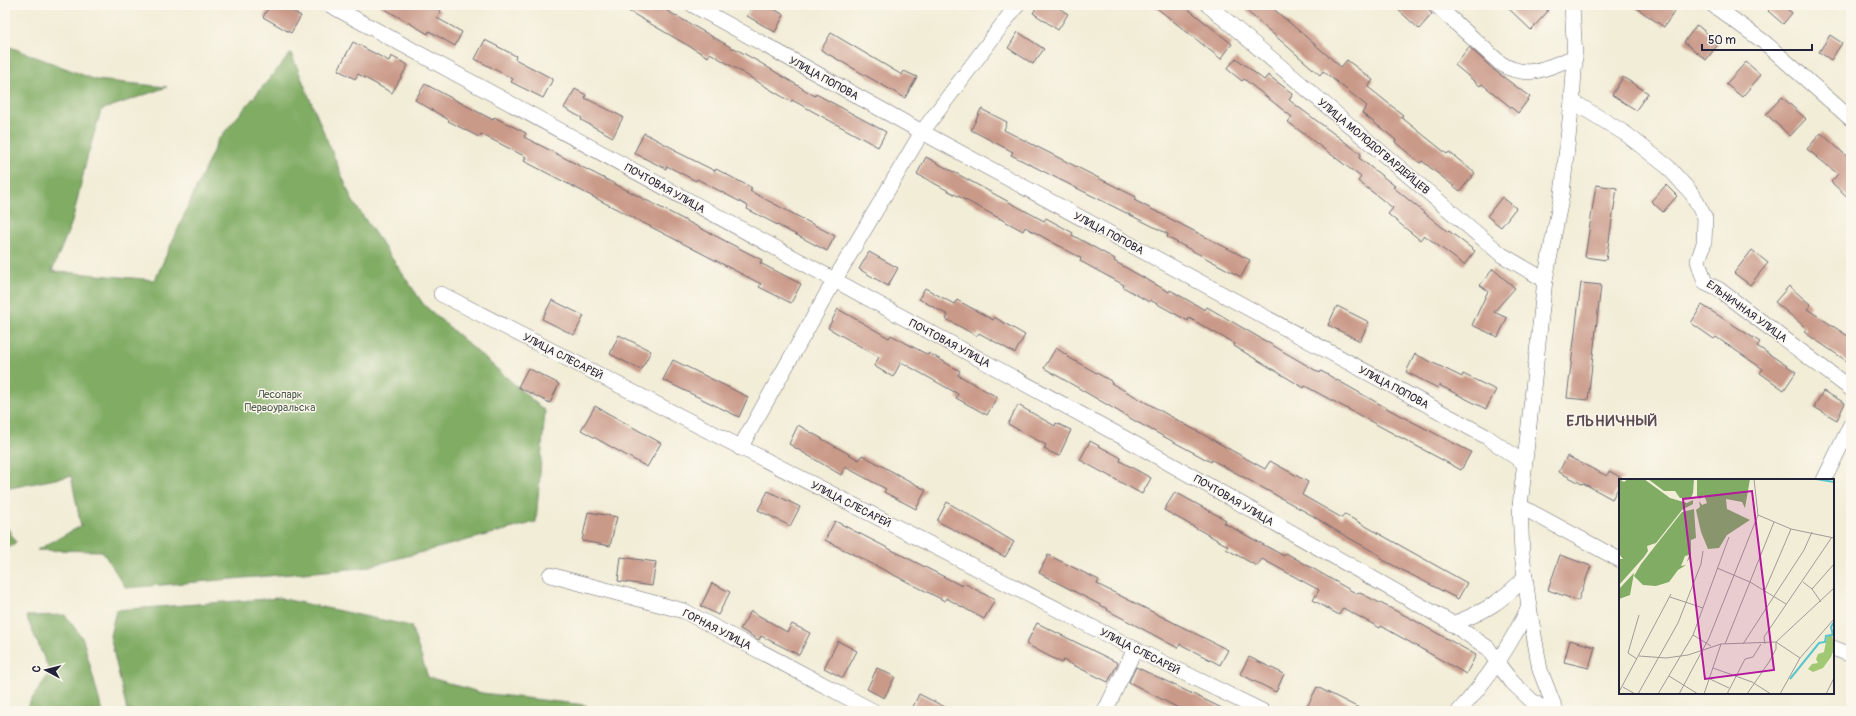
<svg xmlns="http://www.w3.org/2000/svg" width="1856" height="716" font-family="Pangolin,sans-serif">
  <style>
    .forest { fill: #80ac64; stroke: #516750 }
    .building { fill: #ca9a89 }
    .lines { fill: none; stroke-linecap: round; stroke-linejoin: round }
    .street-casing { stroke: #6b6972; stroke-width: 16 }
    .street { stroke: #fff; stroke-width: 15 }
    .labels { text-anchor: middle; stroke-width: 3; stroke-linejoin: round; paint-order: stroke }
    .street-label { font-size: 11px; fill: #22223b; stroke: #fbf7ec }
    .park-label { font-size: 11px; fill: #4e5c4e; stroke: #fbf7ec }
    .district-label { font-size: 15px; font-weight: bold; letter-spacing: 1px; fill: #5d4c56; stroke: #fbf7ec }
    .inset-river { fill: none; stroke: #59c6cf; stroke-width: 2 }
    .inset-road { fill: none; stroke: #9f9c99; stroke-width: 1 }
    .view { fill: #b5179e; fill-opacity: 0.15; stroke: #b5179e; stroke-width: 2 }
    .inset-edge { fill: none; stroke: #22223b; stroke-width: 2 }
  </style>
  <rect width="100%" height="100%" fill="#fbf7ec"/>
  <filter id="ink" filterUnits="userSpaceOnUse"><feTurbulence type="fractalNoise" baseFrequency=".025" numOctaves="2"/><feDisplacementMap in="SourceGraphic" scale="8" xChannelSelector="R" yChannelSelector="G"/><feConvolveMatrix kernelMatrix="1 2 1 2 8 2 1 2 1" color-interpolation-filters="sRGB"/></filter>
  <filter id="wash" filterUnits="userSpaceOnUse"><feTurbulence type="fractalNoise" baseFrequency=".012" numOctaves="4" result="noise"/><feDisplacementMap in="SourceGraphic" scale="16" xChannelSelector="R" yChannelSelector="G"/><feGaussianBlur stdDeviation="0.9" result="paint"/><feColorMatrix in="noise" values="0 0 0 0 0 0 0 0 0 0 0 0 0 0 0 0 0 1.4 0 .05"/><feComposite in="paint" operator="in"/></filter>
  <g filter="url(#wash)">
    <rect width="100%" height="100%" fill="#f2edd7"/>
    <g class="forest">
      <polygon points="5,45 96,80 167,87 101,110 87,158 72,222 52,271 155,280 218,140 291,53 352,200 424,305 545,411 536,522 362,568 126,588 102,551 37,550 81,526 71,476 5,489"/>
      <polygon points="5,524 16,542 5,551"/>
      <polygon points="279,598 411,626 428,677 482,693 585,705 594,711 127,711 110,636 116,610"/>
      <polygon points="65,615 83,639 102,711 24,711 50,672 26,616"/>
    </g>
    <g id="blocks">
      <g class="building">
        <polygon points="270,5 282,5 301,16 291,33 263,17"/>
        <polygon points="378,5 432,5 441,11 437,18 462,32 455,46 429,31 428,34"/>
        <polygon points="618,5 657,5 734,49 734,48 759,62 815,96 816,94 886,132 878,147 792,100 791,102 710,53 708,57"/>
        <polygon points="753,5 767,5 784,15 775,32 747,16"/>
        <polygon points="1038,5 1054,5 1068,14 1058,30 1033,13"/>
        <polygon points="1153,5 1183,5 1232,44 1221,59"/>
        <polygon points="1240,5 1269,5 1341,67 1347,60 1373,80 1368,87 1403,115 1401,117 1447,154 1449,152 1475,173 1460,191 1422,161 1420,163 1395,142 1396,140 1362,113 1367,106 1323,71 1320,75"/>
        <polygon points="1393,5 1423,5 1432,14 1419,29"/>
        <polygon points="1505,5 1542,5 1548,11 1531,30"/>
        <polygon points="1632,5 1669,5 1676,9 1664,27"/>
        <polygon points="1773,5 1782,5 1792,13 1783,24 1768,11"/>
        <polygon points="1697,25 1719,43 1706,60 1684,42"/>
        <polygon points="1018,32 1044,49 1033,64 1008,48"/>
        <polygon points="831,33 902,75 904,71 917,77 905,98 821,50"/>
        <polygon points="1830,35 1842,43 1831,60 1819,52"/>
        <polygon points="485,40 516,56 515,59 553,79 543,98 511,82 513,79 475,59"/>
        <polygon points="353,42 389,61 391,56 408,65 392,93 358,74 355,79 338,70"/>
        <polygon points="1469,47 1494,70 1530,97 1518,113 1482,84 1480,86 1455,65"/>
        <polygon points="1236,58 1264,80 1268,75 1293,94 1289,100 1361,154 1359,158 1395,186 1393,187 1448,232 1449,231 1475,251 1464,265 1424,235 1420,240 1388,214 1393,208 1358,181 1361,177 1288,122 1292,117 1244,79 1242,81 1227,69"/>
        <polygon points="1746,62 1761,75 1742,97 1726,84"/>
        <polygon points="1623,77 1648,93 1636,110 1612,95"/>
        <polygon points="425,84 493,120 494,117 526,133 524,137 762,260 760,263 801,284 791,303 759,287 761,284 524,161 526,157 481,134 479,137 448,121 449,120 415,100"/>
        <polygon points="575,89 586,95 585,98 623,117 613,137 581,120 582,118 564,108"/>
        <polygon points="1782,97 1806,119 1790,136 1766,114"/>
        <polygon points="981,109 1007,122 1004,130 1136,197 1134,200 1250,260 1241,277 1167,237 1168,234 1011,155 1013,152 971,130"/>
        <polygon points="644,133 676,150 675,151 715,171 716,169 752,188 750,191 835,236 827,251 747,209 748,206 697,179 696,181 667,166 666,169 634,153"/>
        <polygon points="1821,133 1851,160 1851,200 1831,182 1838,174 1807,149"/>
        <polygon points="926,157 1044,221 1046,218 1073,233 1072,235 1115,259 1114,261 1169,292 1170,290 1205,310 1207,307 1320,373 1321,371 1399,415 1471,452 1461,470 1305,386 1304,388 1234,346 1235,344 1189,318 1188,321 1150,300 1149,302 1123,287 1124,285 1080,261 1081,258 1025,227 1023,231 917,174"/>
        <polygon points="1596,185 1617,188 1606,260 1585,257"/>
        <polygon points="1666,185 1677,196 1663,212 1651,201"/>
        <polygon points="1502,197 1516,208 1501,227 1487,216"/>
        <polygon points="1752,250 1768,263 1750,285 1734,273"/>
        <polygon points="869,252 898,268 888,286 859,269"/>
        <polygon points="1493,269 1515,288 1494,312 1507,318 1498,337 1472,325 1488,291 1480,285"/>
        <polygon points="1581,283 1601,285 1588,400 1567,398"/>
        <polygon points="1789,286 1811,305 1807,309 1851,338 1851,364 1804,332 1806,328 1775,302"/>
        <polygon points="925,288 954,304 957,300 993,320 994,317 1025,335 1015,353 979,333 977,336 946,319 948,315 919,299"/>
        <polygon points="552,300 584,316 574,335 542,319"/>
        <polygon points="1702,305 1760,342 1757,346 1796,372 1784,390 1760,373 1763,369 1716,337 1714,339 1691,323"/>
        <polygon points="1337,306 1369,322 1360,341 1328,325"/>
        <polygon points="838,309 889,338 891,335 928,355 929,353 960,371 958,375 997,397 987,415 956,398 958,394 901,362 893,377 874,366 879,357 828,328"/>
        <polygon points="619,335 651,351 641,370 610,354"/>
        <polygon points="1056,348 1068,356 1068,357 1111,381 1111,383 1265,469 1270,461 1308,482 1302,495 1342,518 1344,514 1467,583 1458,599 1379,558 1381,556 1335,530 1313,516 1247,479 1212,460 1211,462 1135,421 1044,368"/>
        <polygon points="1415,354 1462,377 1463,374 1496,390 1486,409 1439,385 1438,388 1406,372"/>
        <polygon points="673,360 748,397 739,417 663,380"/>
        <polygon points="528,368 559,384 550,403 518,387"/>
        <polygon points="1823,391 1845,403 1837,420 1814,407"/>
        <polygon points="1018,405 1055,426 1056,423 1071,430 1059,456 1044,449 1046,445 1008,424"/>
        <polygon points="595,406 661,443 647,467 581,430"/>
        <polygon points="798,425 859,460 862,455 926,490 916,509 884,492 886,489 845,467 841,475 789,444"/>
        <polygon points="1090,441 1121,458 1120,461 1151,478 1142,494 1080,460"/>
        <polygon points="1567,456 1607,476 1609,471 1624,479 1620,480 1620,485 1612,499 1583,483 1582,484 1559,472"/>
        <polygon points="768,491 800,507 790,526 758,510"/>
        <polygon points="1175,492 1226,520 1224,523 1284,556 1286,553 1357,594 1358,592 1410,618 1476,655 1466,674 1381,626 1380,628 1343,608 1339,615 1313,600 1319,590 1262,559 1257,566 1226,549 1228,546 1164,510"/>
        <polygon points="947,502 1014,542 1005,557 937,521"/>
        <polygon points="588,512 617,517 610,546 582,541"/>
        <polygon points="835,521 962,586 964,583 995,600 984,619 946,598 945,601 825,540"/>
        <polygon points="1048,555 1099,580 1097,584 1228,650 1220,665 1180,644 1178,648 1107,610 1108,609 1039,573"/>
        <polygon points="1560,555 1591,566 1578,601 1548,590"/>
        <polygon points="621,557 656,562 652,586 618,581"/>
        <polygon points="712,583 730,592 718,615 701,606"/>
        <polygon points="751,611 787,632 792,624 810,633 799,655 761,636 759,640 740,629"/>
        <polygon points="1037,623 1118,663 1108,682 1063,660 1062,663 1026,644"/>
        <polygon points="1570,640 1595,647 1589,668 1564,662"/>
        <polygon points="838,641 857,651 843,678 824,668"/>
        <polygon points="1249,657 1284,674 1276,692 1240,674"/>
        <polygon points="1136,667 1170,683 1228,711 1184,711 1129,682"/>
        <polygon points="877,668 895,677 884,698 867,689"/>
        <polygon points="1317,687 1365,711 1305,711"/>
        <polygon points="919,694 953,711 911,711"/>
      </g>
    </g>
  </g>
  <g filter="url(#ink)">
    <use href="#blocks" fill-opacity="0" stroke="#6b6972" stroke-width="1"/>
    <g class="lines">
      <g class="street-casing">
        <g id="street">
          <polyline points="330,5 1128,440 1448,621 1488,648 1498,664 1512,682 1532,701 1547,711"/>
          <polyline points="693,5 922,132 1487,437 1524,463"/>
          <polyline points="1208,5 1502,255 1545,280"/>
          <path d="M1436,5L1500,63C1528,81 1547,67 1575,57"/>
          <polyline points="1713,5 1764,42 1851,119"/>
          <polyline points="1572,101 1626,134 1668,167 1693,195 1705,218 1704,243 1698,261 1705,283 1718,289 1851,389"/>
          <polyline points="441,294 1135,649 1262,711"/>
          <polyline points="740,448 834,281 922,132 1017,5"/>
          <polyline points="1824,480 1851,424"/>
          <polyline points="1520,506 1620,560"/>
          <polyline points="550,575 684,611 873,711"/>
          <path d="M1452,624C1485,612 1500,602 1525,578"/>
          <polyline points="1833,648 1851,655"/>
          <polyline points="1105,711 1135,649"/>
          <path d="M1459,711C1488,679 1510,646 1529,607"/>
          <polyline points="1556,711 1540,670 1529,607 1522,554 1520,506 1545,280 1562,194 1572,101 1575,57 1572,5"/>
        </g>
      </g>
      <use href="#street" class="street"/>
    </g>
  </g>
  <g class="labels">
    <g class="street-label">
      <text transform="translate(824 78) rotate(29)" y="4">УЛИЦА ПОПОВА</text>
      <text transform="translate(1374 146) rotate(40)" y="4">УЛИЦА МОЛОДОГВАРДЕЙЦЕВ</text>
      <text transform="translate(665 188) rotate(29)" y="4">ПОЧТОВАЯ УЛИЦА</text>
      <text transform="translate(1109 233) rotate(28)" y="4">УЛИЦА ПОПОВА</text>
      <text transform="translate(1747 311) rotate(36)" y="4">ЕЛЬНИЧНАЯ УЛИЦА</text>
      <text transform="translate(950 343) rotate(28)" y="4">ПОЧТОВАЯ УЛИЦА</text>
      <text transform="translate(563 356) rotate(27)" y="4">УЛИЦА СЛЕСАРЕЙ</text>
      <text transform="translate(1394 387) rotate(28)" y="4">УЛИЦА ПОПОВА</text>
      <text transform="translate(1234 500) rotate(30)" y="4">ПОЧТОВАЯ УЛИЦА</text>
      <text transform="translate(851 504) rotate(27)" y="4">УЛИЦА СЛЕСАРЕЙ</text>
      <text transform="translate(717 629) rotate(27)" y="4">ГОРНАЯ УЛИЦА</text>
      <text transform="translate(1140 651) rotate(27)" y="4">УЛИЦА СЛЕСАРЕЙ</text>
    </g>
    <g class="park-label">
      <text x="280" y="398">Лесопарк<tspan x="280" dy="13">Первоуральска</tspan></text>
    </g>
    <g class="district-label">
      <text x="1612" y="426">ЕЛЬНИЧНЫЙ</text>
    </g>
  </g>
  <g transform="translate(1619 479)">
    <rect width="215" height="215" fill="#f2edd7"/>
    <path d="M213,154L215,170L212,178L204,189L194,193L189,190L193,185L199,184L197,180L199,175L205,173L208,157Z" fill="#a1c872"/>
    <path d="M0,0L5,3L9,0H25L51,19L68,24L74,21V25L63,31L37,64L28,67L29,72L25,78L0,106V80H4L0,75ZM29,0H75L74,14L72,19H61L56,12H45ZM78,0H131L126,29L123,23L107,20L108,30L131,41L108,56L100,69L89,70L82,53L77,31L81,28L80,22L83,26L88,24L85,16L81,20L78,17ZM75,30L77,59L72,61V77L68,83L70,76L66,77L62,87L67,86L59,91L50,103L37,107L24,106L15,97L22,85L63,33ZM15,94L11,116L0,120V110Z" fill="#80ac64"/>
    <path class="inset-river" d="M197,0L215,3M171,200L200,164L206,163L207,157L214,156L212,148L215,143"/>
    <path class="inset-road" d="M135,0L139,36L172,50L215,59M98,89L131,103L167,125M184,103L193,110L202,123M193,110L215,85M146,111L172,50M51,118L84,129M74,156L92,167M106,165L155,43M124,165L185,71L193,53M146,165L145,158L213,58M20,177L47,179L69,176L102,165L157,163L181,179M18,180L9,174L20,136M94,189L133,203L152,215M50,197L79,215M91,200L110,209M4,208L16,215M0,213L52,115M19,215L59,144L82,85L84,72M39,215L74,156L110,58M60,215L90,159L139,36M85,215L102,165M108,215L126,180L134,178L142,165M128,215L150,183L157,170V163L215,109M161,215L181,179L215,140M207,215L215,199"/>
    <path class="view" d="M133,12L155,191L86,200L64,20Z"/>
    <rect width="215" height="215" class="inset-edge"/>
  </g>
  <rect width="1856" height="716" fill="none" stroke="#fbf7ec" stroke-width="20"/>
  <g transform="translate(46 670) rotate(277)" stroke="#fbf7ec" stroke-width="3" paint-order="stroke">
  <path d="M0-3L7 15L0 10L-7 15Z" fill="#22223b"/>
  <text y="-6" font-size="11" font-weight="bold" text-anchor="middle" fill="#22223b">С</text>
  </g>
  <path d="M1702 44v6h110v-6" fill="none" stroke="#22223b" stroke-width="2"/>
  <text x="1708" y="44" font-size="12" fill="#22223b" stroke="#fbf7ec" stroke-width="3" paint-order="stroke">50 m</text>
</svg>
